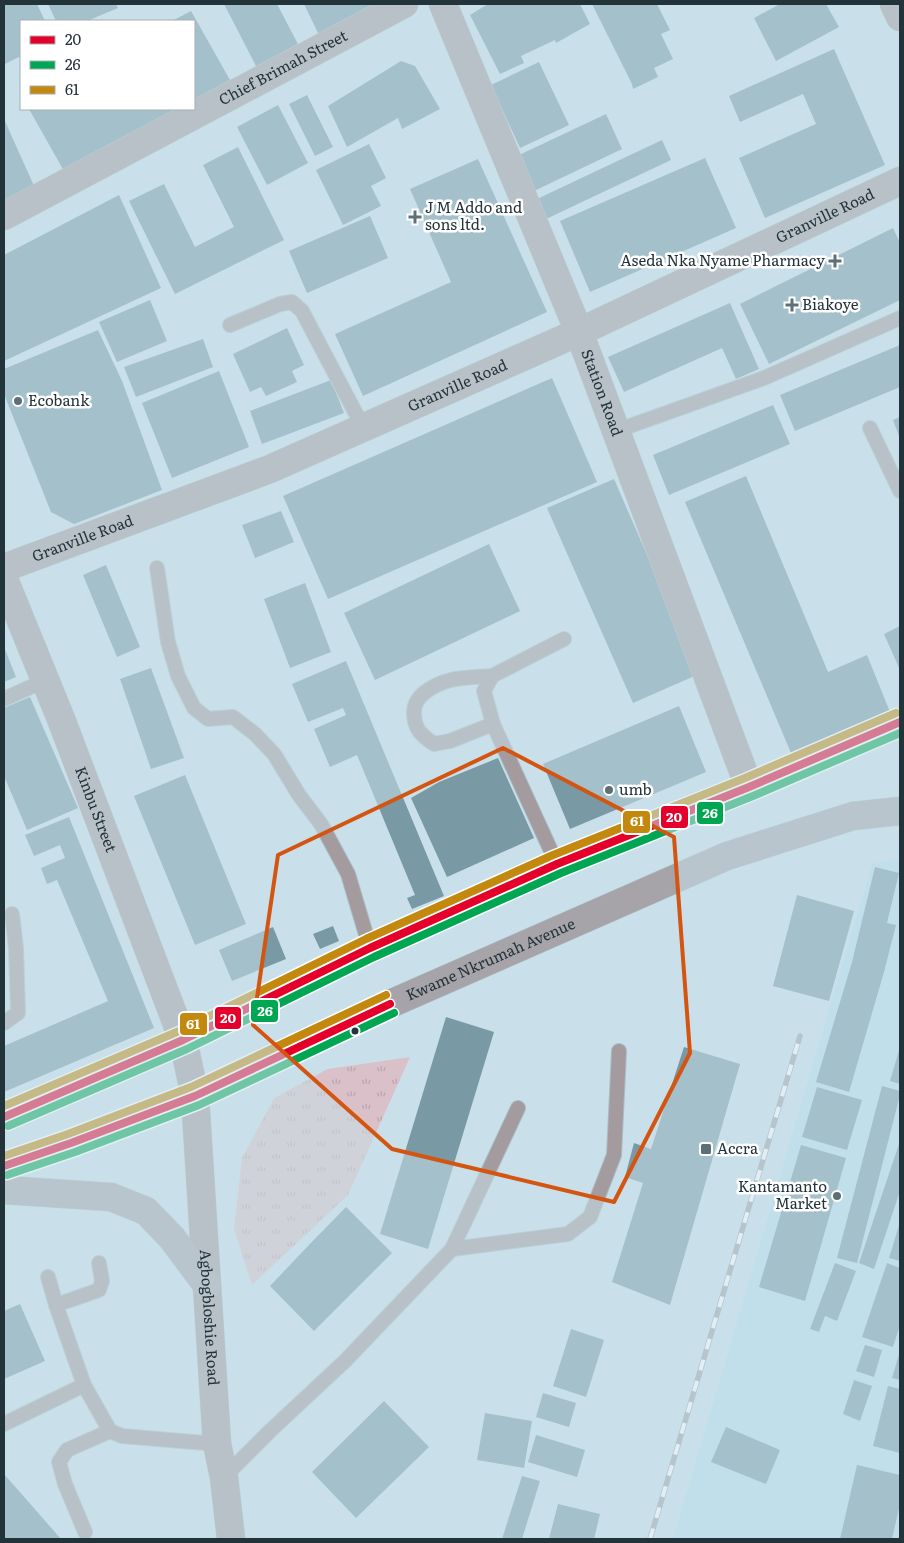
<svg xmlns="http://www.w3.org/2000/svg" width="904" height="1543" font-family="Literata,serif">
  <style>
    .built { fill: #b7dded }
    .grass { fill: url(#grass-tufts) }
    .building { fill: #7999a4 }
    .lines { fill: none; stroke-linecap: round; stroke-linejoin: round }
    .service-casing { stroke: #aabdc4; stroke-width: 16 }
    .minor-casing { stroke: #aabdc4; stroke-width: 29 }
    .tertiary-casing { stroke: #aabdc4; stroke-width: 29 }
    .secondary-casing { stroke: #aabdc4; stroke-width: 29 }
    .service { stroke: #a49b9e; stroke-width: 14 }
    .minor { stroke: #a49b9e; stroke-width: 28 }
    .tertiary { stroke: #a49b9e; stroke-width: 28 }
    .secondary { stroke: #a6a4a9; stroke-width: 28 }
    .rail-casing { stroke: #a0a3a8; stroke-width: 5.5 }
    .rail { stroke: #fff; stroke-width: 4; stroke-dasharray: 11; stroke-linecap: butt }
    .bus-1-casing { stroke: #fff; stroke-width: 11 }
    .bus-2-casing { stroke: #fff; stroke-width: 11 }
    .bus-3-casing { stroke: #fff; stroke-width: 11 }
    .bus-1 { stroke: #e4002b; stroke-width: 8 }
    .bus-2 { stroke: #00a651; stroke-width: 8 }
    .bus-3 { stroke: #c2890e; stroke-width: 8 }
    .marked { fill: none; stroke: #d45511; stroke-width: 4; stroke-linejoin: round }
    .poi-dot { fill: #5d7078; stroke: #fff; stroke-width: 2 }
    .bus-dot { fill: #23333a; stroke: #fff; stroke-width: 2 }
    .labels { text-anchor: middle; stroke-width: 5; stroke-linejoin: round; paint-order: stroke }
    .street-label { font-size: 15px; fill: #23333a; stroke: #fff }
    .poi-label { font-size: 15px; fill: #23333a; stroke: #fff; text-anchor: start }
    .line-badge { stroke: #fff; stroke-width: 2 }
    .badge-label { font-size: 14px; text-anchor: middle; font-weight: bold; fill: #fff }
  </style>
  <defs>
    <pattern id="grass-tufts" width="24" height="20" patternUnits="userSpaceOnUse" patternTransform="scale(1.25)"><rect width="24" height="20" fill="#dac0c8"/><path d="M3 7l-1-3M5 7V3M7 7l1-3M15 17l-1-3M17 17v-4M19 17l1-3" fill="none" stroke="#bba5ad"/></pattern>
  </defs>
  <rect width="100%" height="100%" fill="#c9e0ea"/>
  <polygon class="built" points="900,859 900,1539 673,1539 872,864"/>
  <polygon class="grass" points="410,1057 348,1195 252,1285 234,1229 242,1158 274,1098 328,1069"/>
  <g class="building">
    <polygon points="4,4 37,4 45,21 21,21 21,56 5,64 4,60"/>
    <polygon points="48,4 116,4 118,8 87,21 56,21"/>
    <polygon points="224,4 277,4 300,48 258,70"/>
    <polygon points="304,4 388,4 319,35"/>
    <polygon points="488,4 580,4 590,24 556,43 555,40 521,56 524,63 500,74 470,15"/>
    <polygon points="592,4 657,4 670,30 661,34 673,59 654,68 658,77 633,89 632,84"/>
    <polygon points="780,4 826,4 839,27 776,61 754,18"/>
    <polygon points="191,11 230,80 194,100 194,21 172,21"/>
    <polygon points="834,49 885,165 765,218 739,158 816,124 803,94 740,122 729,96"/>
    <polygon points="401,61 415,66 440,109 402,129 398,118 347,147 328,106"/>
    <polygon points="539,62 569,125 520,148 491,85"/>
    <polygon points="307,95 333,147 315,156 289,104"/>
    <polygon points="278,105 308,163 267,185 237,127"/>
    <polygon points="29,109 178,109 65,173"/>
    <polygon points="606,114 622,149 534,191 517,156"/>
    <polygon points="4,119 35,188 4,206"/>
    <polygon points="662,140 671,160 546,219 537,199"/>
    <polygon points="369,144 386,178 371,186 381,206 343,225 316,170"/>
    <polygon points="238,147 284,240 175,294 129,201 164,184 195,247 234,227 203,165"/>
    <polygon points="705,158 736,228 590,292 560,221"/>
    <polygon points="478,159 547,312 363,396 335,334 451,282 410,189"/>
    <polygon points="119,195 161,288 4,361 4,255"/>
    <polygon points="370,216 388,258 307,293 289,251"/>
    <polygon points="893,228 900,243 900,300 769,364 740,304"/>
    <polygon points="150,300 167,341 117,362 99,322"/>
    <polygon points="730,303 759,369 736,379 722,348 624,392 608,357"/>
    <polygon points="287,328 304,365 292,371 297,382 266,396 261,387 250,392 233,354"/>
    <polygon points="98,330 122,381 162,490 74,524 51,512 4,394 4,369"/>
    <polygon points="203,339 213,367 136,397 124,367"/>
    <polygon points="900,345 900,387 795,431 780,395"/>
    <polygon points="219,371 249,447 172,478 142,403"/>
    <polygon points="552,378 597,482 328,599 283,496"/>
    <polygon points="331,380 344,413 262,444 250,411"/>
    <polygon points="773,405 790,444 669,495 653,455"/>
    <polygon points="900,417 900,439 893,420"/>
    <polygon points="746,476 828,672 867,655 890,712 791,753 685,502"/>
    <polygon points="614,479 699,674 633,703 547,508"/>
    <polygon points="281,511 294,542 255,558 242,525"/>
    <polygon points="489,544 520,611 375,680 344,613"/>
    <polygon points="106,565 140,647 117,657 83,575"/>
    <polygon points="305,583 331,652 290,668 264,599"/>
    <polygon points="900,626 900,670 884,634"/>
    <polygon points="4,647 16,677 4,682"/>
    <polygon points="346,661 444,896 412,909 407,898 415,895 357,755 330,767 314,729 346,715 343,708 308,722 292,684"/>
    <polygon points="151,668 184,758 151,769 120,679"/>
    <polygon points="30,697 78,808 27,830 4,776 4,708"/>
    <polygon points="679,706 706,772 570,829 543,764"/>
    <polygon points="498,758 534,838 447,877 411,798 439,782"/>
    <polygon points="185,775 246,924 195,945 134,796"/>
    <polygon points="69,817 154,1028 4,1092 4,1046 108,1001 57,880 47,884 41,868 65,858 60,845 34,856 25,835"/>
    <polygon points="875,867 899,873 887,923 896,925 884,972 849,1092 816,1082 852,962"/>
    <polygon points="797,895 854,911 829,1001 773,986"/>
    <polygon points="333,926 339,941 320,949 313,934"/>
    <polygon points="273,927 286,959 232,981 219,950"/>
    <polygon points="446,1017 494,1032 428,1249 380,1234"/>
    <polygon points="684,1047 740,1064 670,1305 612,1282 643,1183 625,1177 634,1143 651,1149"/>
    <polygon points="900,1047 900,1084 890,1081"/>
    <polygon points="882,1086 900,1091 900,1095 857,1263 837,1258"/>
    <polygon points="817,1087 862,1100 847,1150 802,1137"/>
    <polygon points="900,1141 900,1191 874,1269 859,1263"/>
    <polygon points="801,1145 846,1158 805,1301 759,1287"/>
    <polygon points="346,1207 392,1253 314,1331 270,1286 307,1247"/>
    <polygon points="900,1222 900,1261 889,1258"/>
    <polygon points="835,1263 856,1271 837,1321 825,1316 819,1332 810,1329"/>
    <polygon points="887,1263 900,1268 900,1325 893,1347 862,1337"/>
    <polygon points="20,1304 45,1361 4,1379 4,1311"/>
    <polygon points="571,1329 604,1340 586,1397 553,1386"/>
    <polygon points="865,1345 882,1350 874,1377 856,1371"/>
    <polygon points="900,1351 900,1380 892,1378"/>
    <polygon points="854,1380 872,1386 860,1421 843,1414"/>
    <polygon points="888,1386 900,1389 900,1453 873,1446"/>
    <polygon points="543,1393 576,1403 569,1427 536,1417"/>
    <polygon points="384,1401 429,1447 356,1518 312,1472"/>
    <polygon points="485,1413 532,1421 524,1468 477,1460"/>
    <polygon points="726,1427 780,1450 766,1484 711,1462"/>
    <polygon points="536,1435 585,1450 577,1477 528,1462"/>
    <polygon points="857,1465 900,1475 900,1504 892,1539 840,1539"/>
    <polygon points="4,1474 61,1539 4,1539"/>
    <polygon points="522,1476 540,1481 522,1539 502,1539"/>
    <polygon points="558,1504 600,1514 594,1539 549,1539"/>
  </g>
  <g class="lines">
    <g class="service-casing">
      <g id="service">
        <polyline points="230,325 280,304 292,302 302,311 363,427"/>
        <polyline points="870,428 900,491"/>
        <polyline points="616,431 764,378 900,318"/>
        <polyline points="157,568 168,642 178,676 194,708 208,719 233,717 255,734 274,754 299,795 321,824 348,874 370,948"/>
        <path d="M492,676C467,678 445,676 424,693C418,698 414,704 414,712C414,729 421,735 434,744L450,741L493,724"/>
        <polyline points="4,699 46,680"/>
        <polyline points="557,864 493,724 484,691 492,676 564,639"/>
        <polyline points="4,1023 18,1013 16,948 12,914"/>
        <polyline points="452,1249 568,1234 590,1217 614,1155 619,1051"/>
        <polyline points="48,1277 56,1305 84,1385 110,1431 122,1436 217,1444"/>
        <polyline points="56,1305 99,1290 102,1281 99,1263"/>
        <polyline points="4,1424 84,1385"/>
        <polyline points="224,1477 270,1431 345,1361 452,1249 518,1108"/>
        <polyline points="85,1532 65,1484 59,1462 67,1450 110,1431"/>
      </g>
    </g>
    <g class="minor-casing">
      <g id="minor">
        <path id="s1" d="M443,4L579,332L749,787"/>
        <polyline points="894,4 900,17"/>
        <path id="s2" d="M4,216L404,4"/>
        <path id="s3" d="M4,568L270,469L579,332L900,181"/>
        <path id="s4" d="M195,1096L217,1444L224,1477L231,1539"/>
      </g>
    </g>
    <g class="tertiary-casing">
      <g id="tertiary">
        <path id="s5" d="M4,579L61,719L183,1040L195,1096"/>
      </g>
    </g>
    <g class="secondary-casing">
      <g id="secondary">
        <polyline points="4,1117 183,1040 370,948 557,864 749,787 900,722"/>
        <path id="s6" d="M4,1166L71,1143L195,1096L390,1004L727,856L853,816L900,811"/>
        <polyline points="4,1190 111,1197 146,1211 172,1238 207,1285"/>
      </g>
    </g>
    <use href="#service" class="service"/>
    <use href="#minor" class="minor"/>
    <use href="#tertiary" class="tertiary"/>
    <use href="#secondary" class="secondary"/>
    <g class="rail-casing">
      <polyline id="rail" points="650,1539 800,1036"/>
    </g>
    <use href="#rail" class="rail"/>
    <g class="bus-1-casing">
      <g id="bus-1">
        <polyline points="4,1117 183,1040 370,948 557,864 749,787 900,722"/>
        <polyline points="4,1166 71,1143 195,1096 390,1004"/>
      </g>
    </g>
    <g class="bus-2-casing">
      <g id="bus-2">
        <polyline points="8,1126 187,1049 374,957 561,873 753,796 900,733"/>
        <polyline points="7,1175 75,1152 199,1105 394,1013"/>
      </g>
    </g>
    <g class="bus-3-casing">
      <g id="bus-3">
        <polyline points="4,1106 179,1031 366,939 553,855 745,778 896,713"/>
        <polyline points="4,1156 68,1134 191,1087 386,995"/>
      </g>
    </g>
    <use href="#bus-1" class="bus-1"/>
    <use href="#bus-2" class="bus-2"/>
    <use href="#bus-3" class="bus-3"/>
  </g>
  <path d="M0 0H904V1543H0ZM503,748L674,837L690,1053L614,1202L392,1149L253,1025L278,855Z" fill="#c9e0ea" fill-opacity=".55" fill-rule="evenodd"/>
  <path class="marked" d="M503,748L674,837L690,1053L614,1202L392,1149L253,1025L278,855Z"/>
  <g class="poi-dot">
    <path d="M412.5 209.5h5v5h5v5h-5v5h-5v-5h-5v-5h5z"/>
    <path d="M832.5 253.5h5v5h5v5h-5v5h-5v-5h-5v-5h5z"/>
    <path d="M789.5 297.5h5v5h5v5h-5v5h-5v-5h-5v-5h5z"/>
    <circle cx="18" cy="401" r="5"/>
    <circle cx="609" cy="790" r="5"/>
    <rect x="700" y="1143" width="12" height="12" rx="2.5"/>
    <circle cx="837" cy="1196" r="5"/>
  </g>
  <circle class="bus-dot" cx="355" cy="1031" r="4.5"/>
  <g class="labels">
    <g class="street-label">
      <text dy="5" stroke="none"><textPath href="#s2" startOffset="316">Chief Brimah Street</textPath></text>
      <text dy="5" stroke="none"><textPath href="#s3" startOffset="894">Granville Road</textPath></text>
      <text dy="5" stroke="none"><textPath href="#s3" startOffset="489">Granville Road</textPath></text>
      <text dy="5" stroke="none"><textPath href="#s1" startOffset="420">Station Road</textPath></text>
      <text dy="5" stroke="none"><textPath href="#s3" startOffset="84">Granville Road</textPath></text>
      <text dy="5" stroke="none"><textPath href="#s5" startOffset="248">Kinbu Street</textPath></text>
      <text dy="5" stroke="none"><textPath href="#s6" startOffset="529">Kwame Nkrumah Avenue</textPath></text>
      <text dy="5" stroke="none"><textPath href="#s4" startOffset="222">Agbogbloshie Road</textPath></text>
    </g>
    <g class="poi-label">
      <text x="425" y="213">J M Addo and<tspan x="425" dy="17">sons ltd.</tspan></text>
      <text x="825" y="266" text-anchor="end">Aseda Nka Nyame Pharmacy</text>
      <text x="802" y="310">Biakoye</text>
      <text x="28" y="406">Ecobank</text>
      <text x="619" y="795">umb</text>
      <text x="717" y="1154">Accra</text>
      <text x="827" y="1192" text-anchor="end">Kantamanto<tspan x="827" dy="17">Market</tspan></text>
    </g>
  </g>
  <g class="line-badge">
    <rect x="696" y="801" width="28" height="24" rx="5" fill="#00a651"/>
    <rect x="660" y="805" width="29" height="24" rx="5" fill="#e4002b"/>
    <rect x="622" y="810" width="29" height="24" rx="5" fill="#c2890e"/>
    <rect x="250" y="999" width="29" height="24" rx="5" fill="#00a651"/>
    <rect x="214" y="1006" width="28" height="24" rx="5" fill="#e4002b"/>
    <rect x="179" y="1012" width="29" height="24" rx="5" fill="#c2890e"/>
  </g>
  <g class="badge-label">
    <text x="710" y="818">26</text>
    <text x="674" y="822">20</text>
    <text x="637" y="826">61</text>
    <text x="265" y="1016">26</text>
    <text x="228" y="1023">20</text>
    <text x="193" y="1029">61</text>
  </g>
  <rect width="904" height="1543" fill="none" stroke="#23333a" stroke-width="10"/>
  <rect x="20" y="20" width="175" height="90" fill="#ffffff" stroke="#a7adb0"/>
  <rect x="30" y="36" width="25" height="8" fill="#e4002b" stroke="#a7adb0"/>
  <text x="65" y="45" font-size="15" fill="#23333a">20</text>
  <rect x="30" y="61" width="25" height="8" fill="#00a651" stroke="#a7adb0"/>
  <text x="65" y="70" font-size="15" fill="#23333a">26</text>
  <rect x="30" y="86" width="25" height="8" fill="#c2890e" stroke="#a7adb0"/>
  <text x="65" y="95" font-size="15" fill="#23333a">61</text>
</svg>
